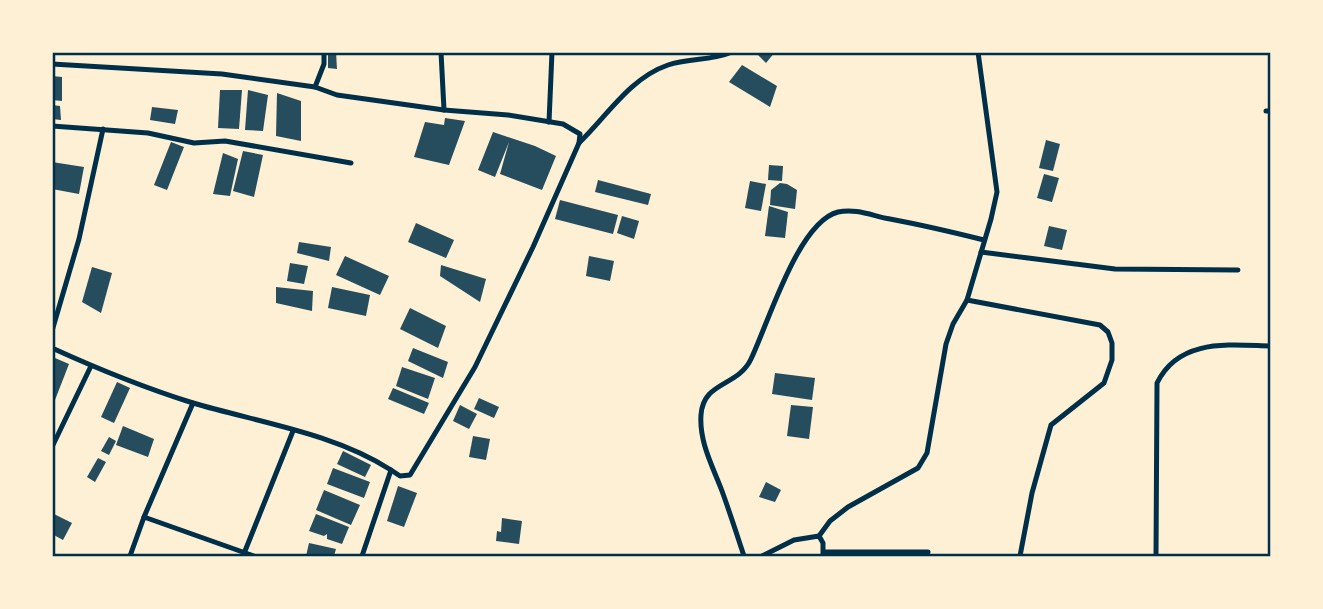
<svg xmlns="http://www.w3.org/2000/svg" width="1323" height="609" font-family="'Source Sans 3',sans-serif">
  <style>
    .building { fill: #264d5e }
    .lines { fill: none; stroke-linecap: round; stroke-linejoin: round }
    .minor { stroke: #003049; stroke-width: 5 }
    .neatline { fill: none; stroke: #003049; stroke-width: 2.5 }
  </style>
  <rect width="100%" height="100%" fill="#fdf0d5"/>
  <g class="building">
    <polygon points="328,52 336,52 337,69 328,68"/>
    <polygon points="755,52 775,52 766,63"/>
    <polygon points="742,65 777,86 770,107 729,82"/>
    <polygon points="52,76 62,77 62,101 52,100"/>
    <polygon points="220,90 242,90 239,129 218,128"/>
    <polygon points="248,90 268,95 263,131 245,130"/>
    <polygon points="277,93 301,101 301,141 276,136"/>
    <polygon points="52,105 60,106 61,120 52,119"/>
    <polygon points="152,107 178,110 175,124 150,120"/>
    <polygon points="445,118 465,121 449,165 414,157 425,122 444,125"/>
    <polygon points="493,132 535,146 556,156 542,190 500,174 509,142 495,177 478,170"/>
    <polygon points="1046,140 1060,144 1053,171 1039,168"/>
    <polygon points="171,142 184,147 167,190 154,185"/>
    <polygon points="243,151 263,155 254,197 233,191"/>
    <polygon points="223,153 238,159 230,196 213,194"/>
    <polygon points="52,162 84,167 79,194 52,189"/>
    <polygon points="769,165 783,166 782,181 768,180"/>
    <polygon points="1044,174 1059,178 1052,202 1037,198"/>
    <polygon points="598,180 651,194 648,205 595,192"/>
    <polygon points="750,181 766,184 761,211 745,208"/>
    <polygon points="780,183 787,184 797,190 795,209 770,205 771,190"/>
    <polygon points="560,200 618,215 613,234 555,219"/>
    <polygon points="769,206 788,212 785,238 765,236"/>
    <polygon points="622,216 639,221 634,239 617,233"/>
    <polygon points="416,223 454,240 446,258 408,242"/>
    <polygon points="1049,226 1067,230 1062,250 1044,246"/>
    <polygon points="299,242 331,247 329,261 297,253"/>
    <polygon points="345,256 389,276 380,295 336,275"/>
    <polygon points="589,256 614,261 610,281 586,276"/>
    <polygon points="290,263 308,266 304,284 287,281"/>
    <polygon points="441,265 486,279 480,302 440,276"/>
    <polygon points="92,267 112,273 101,313 82,302"/>
    <polygon points="276,287 313,291 312,311 276,303"/>
    <polygon points="332,287 370,295 366,316 328,308"/>
    <polygon points="410,308 446,326 438,348 400,329"/>
    <polygon points="413,348 448,362 443,378 408,361"/>
    <polygon points="55,358 69,364 55,400 52,399 52,364"/>
    <polygon points="402,367 435,378 428,399 396,386"/>
    <polygon points="775,373 815,378 812,400 772,394"/>
    <polygon points="117,382 130,388 114,423 101,417"/>
    <polygon points="393,388 429,403 424,414 388,399"/>
    <polygon points="479,398 499,407 494,418 474,409"/>
    <polygon points="460,405 477,414 469,429 453,421"/>
    <polygon points="791,405 813,407 809,439 787,436"/>
    <polygon points="123,426 154,439 148,457 116,445"/>
    <polygon points="473,436 490,439 486,460 469,457"/>
    <polygon points="109,437 116,441 109,455 101,451"/>
    <polygon points="343,451 371,465 365,477 337,464"/>
    <polygon points="98,458 106,462 95,482 87,477"/>
    <polygon points="333,468 370,482 364,498 327,484"/>
    <polygon points="766,482 781,490 775,502 759,497"/>
    <polygon points="398,486 417,493 404,527 387,521"/>
    <polygon points="324,490 360,505 351,525 316,510"/>
    <polygon points="52,513 72,523 63,540 52,534"/>
    <polygon points="316,514 349,527 342,544 327,539 327,534 324,536 309,531"/>
    <polygon points="502,518 522,521 519,544 496,541 497,531 501,532"/>
    <polygon points="309,543 336,549 334,556 306,556"/>
  </g>
  <g class="lines">
    <g class="minor">
      <polyline points="441,52 444,110"/>
      <polyline points="52,64 222,74 315,87 337,95 444,110 508,115 563,124 580,134 579,143 533,247 475,367 410,475 400,476 391,470 362,556"/>
      <polyline points="315,87 324,64 324,52"/>
      <polyline points="1266,111 1270,111"/>
      <polyline points="549,122 552,52"/>
      <polyline points="52,126 148,133 194,143 225,141 351,163"/>
      <path d="M579,143C607,116 630,78 668,65C689,58 711,61 732,52"/>
      <polyline points="981,252 1115,269 1238,270"/>
      <polyline points="967,300 1100,325 1108,332 1112,343 1112,360 1104,383 1051,425 1032,493 1020,556"/>
      <polyline points="52,331 79,239 103,129"/>
      <path d="M52,348C98,369 145,388 193,403C257,422 334,433 391,470"/>
      <polyline points="52,447 91,366"/>
      <polyline points="144,517 193,403"/>
      <polyline points="819,536 830,521 848,507 918,468 927,453 946,344 953,324 967,300 991,219 997,192 978,52"/>
      <polyline points="824,552 928,552"/>
      <polyline points="130,556 144,517 254,556"/>
      <polyline points="243,556 293,431"/>
      <path d="M744,556C737,535 730,513 722,491C713,467 699,442 701,415C703,381 738,387 751,359C768,324 798,222 838,212C856,208 873,216 890,219C922,225 952,232 984,240"/>
      <polyline points="762,556 794,540 819,536 823,543 823,556"/>
      <path d="M1156,556L1157,383C1179,338 1229,345 1270,346"/>
    </g>
  </g>
  <rect width="1323" height="609" fill="none" stroke="#fdf0d5" stroke-width="108"/>
  <rect x="54" y="54" width="1215" height="501" class="neatline"/>
</svg>
